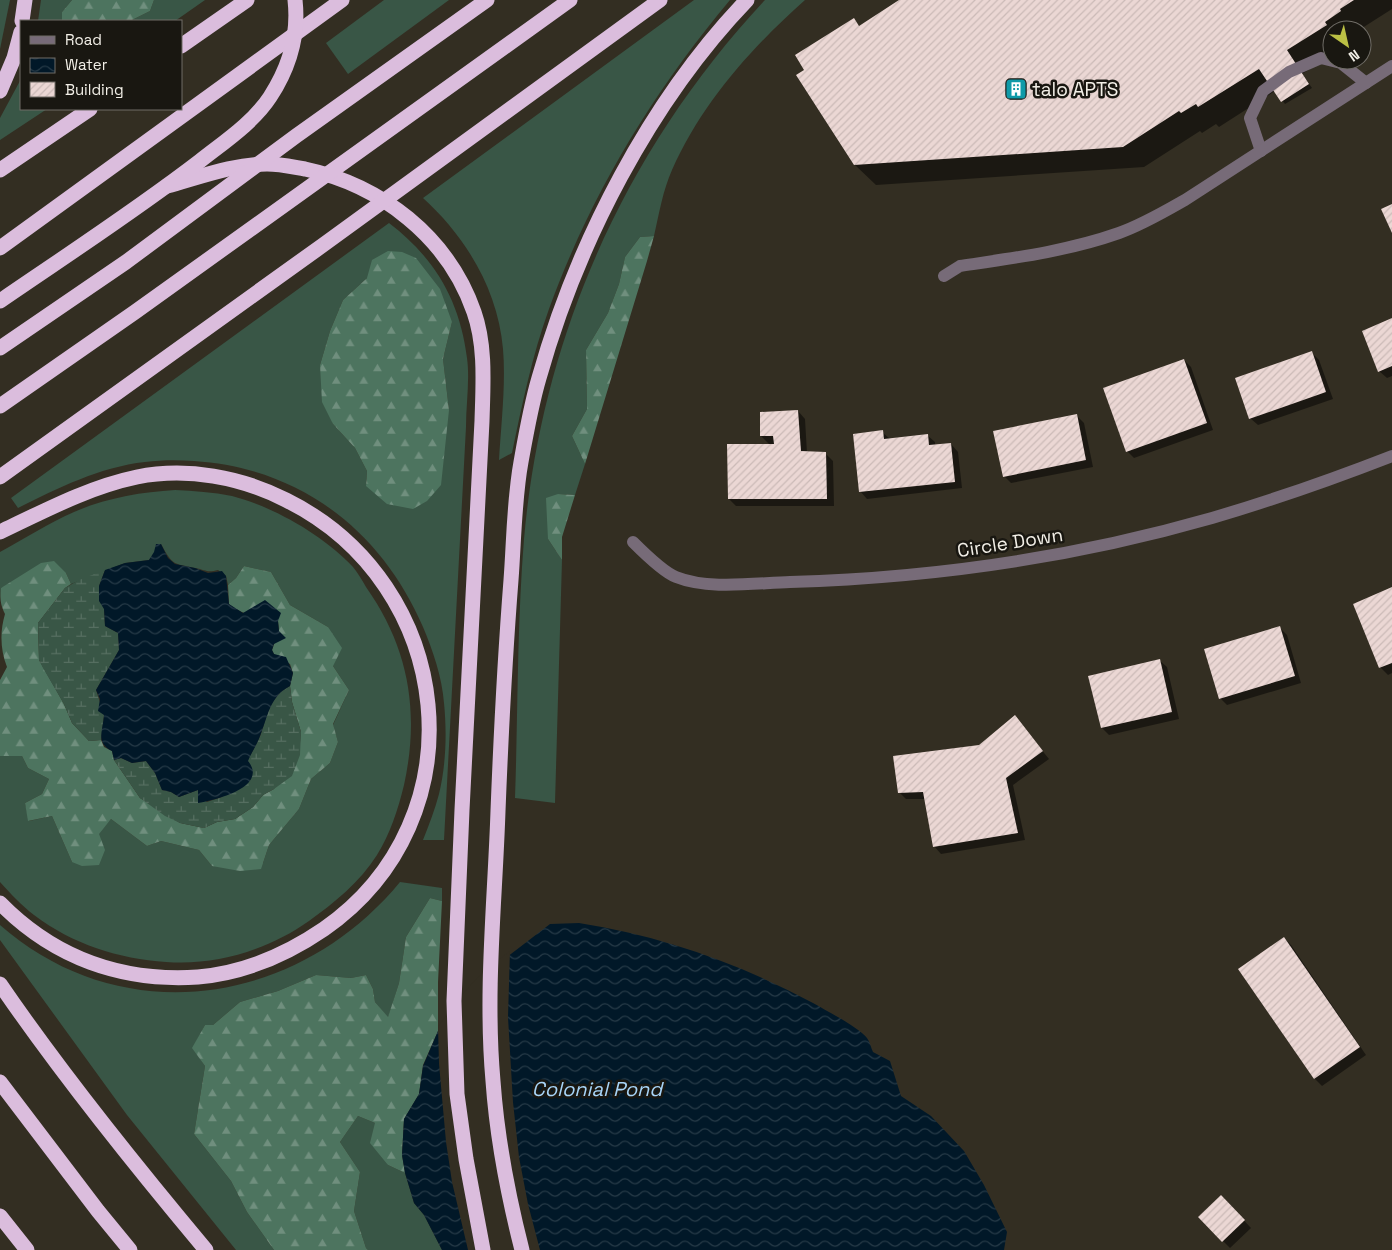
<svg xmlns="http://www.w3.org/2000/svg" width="1392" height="1250" font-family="'Space Grotesk',sans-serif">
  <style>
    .grass { fill: #395646; fill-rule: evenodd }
    .forest { fill: url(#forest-firs) }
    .wetland { fill: url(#wetland-marsh) }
    .water { fill: url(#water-waves) }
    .pier { fill: #332e22 }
    .shadow { fill: #0007 }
    .building { fill: url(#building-hatch) }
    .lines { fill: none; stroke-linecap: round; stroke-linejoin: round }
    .service { stroke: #776b78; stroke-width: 12 }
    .minor { stroke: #776b78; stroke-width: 12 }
    .motorway { stroke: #dbbddd; stroke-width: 15 }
    .labels { text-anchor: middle; stroke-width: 5; stroke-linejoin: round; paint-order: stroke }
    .poi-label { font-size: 19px; fill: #f2efe7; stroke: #191711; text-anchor: start }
    .street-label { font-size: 19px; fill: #f2efe7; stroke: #191711 }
    .water-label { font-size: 20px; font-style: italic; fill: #a7d4f7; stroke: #191711 }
  </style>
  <defs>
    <pattern id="forest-firs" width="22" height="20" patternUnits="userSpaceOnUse" patternTransform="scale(1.25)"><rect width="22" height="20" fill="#4d745f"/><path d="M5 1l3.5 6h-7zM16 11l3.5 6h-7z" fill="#708f7e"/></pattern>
    <pattern id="wetland-marsh" width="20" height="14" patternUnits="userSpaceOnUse" patternTransform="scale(1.25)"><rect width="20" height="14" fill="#395646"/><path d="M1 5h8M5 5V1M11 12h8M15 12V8" fill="none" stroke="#566f61"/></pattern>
    <pattern id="water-waves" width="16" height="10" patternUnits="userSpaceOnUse" patternTransform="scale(1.25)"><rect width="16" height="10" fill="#011828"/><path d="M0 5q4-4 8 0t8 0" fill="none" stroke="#263a47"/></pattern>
    <pattern id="building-hatch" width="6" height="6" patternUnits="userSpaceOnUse" patternTransform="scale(1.25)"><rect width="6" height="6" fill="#ebd7d4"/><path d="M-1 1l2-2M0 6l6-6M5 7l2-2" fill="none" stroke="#cbbab7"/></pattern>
  </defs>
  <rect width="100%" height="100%" fill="#332e22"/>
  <g class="grass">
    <polygon points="0,0 10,0 0,49"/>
    <polygon points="41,0 72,0 62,12 62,21 38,21"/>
    <polygon points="154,0 205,0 175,21 130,21 150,11"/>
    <polygon points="384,0 449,0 348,74 326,43"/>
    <path d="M694,0H730C652,93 590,196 549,309C532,356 522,405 512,453L499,460C501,425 506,384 503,349C498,290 466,237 423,198Z"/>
    <path d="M765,0H805C751,48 702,103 672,170C663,190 659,214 654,236L640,237L625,257L619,284L608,313L586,350L587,409L572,436L585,464L575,495L558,494L548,539L562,560L555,803L515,798C518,712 517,625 524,539C542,335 626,149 765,0Z"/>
    <polygon points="21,79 21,109 47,109 0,140 0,118"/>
    <path d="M389,223C435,258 460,301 467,358C470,380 466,404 466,427L444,840H423C429,825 435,809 439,794C446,765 447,733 444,703C442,677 433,651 423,627C381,530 300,468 194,461C178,460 161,460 145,462C100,467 58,488 18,508L11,498ZM367,278L452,322L443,359L449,410L366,486L367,471L355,448L333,424L320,365L330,331L343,300Z"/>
    <path d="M175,490C194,491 213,492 232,496C274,507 323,535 353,567C358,573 362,580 366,587C409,648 420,712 404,785C398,810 390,834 377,855C360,882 334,903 309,921C268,950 216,966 166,962C119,959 72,944 34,915C22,906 10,893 0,882V756H22L28,768L49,779L42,794L25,803L29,821L52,816L72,862L111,819L147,846L161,841L199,850L212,866L263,863L269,845L299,809L311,779L330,763L338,742L333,725L349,690L333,666L328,627L290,605L271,572L244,566L236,578L228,585L226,576L218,570C207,573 206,570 195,568C173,563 173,566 161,544L149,560L125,563L71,584L66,573L1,588L0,599V552C24,539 49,523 74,512C106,498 141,492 175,490Z"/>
    <path d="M400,882L442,888V901L430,898L406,937L399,983L388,1018L375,1002L373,989L366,975L351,978L316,975L278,991L240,1002L213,1025H205L193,1048L205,1066L194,1134L231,1181L247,1212L274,1250H236L127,1115L0,940V925C123,1033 299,1005 400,882Z"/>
    <polygon points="358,1116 375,1123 388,1165 405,1173 414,1203 424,1215 442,1250 368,1250 366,1248 354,1211 360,1172 340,1142"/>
  </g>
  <g class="forest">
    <polygon points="72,0 154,0 150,11 130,21 62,21 62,12"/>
    <polygon points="654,236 647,261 585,464 572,436 587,409 586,350 608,313 619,284 625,257 640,237"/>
    <polygon points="388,251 402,252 416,258 440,289 452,322 443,359 449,410 441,485 427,501 413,509 387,504 366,486 367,471 355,448 333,424 322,402 320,365 330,331 343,300 367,278 372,260"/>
    <polygon points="558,494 575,495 562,537 562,560 548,539 546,498"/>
    <path d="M54,561L66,573L71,584L65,588L38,623L39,660L64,704L72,723L89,741L101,740L104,747L112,751L114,760L140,798L180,823L204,828L217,822L235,819L253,807L263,795L274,789L300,743L301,732L292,702L290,686L293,673L290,664L274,654L272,650L279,631L278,621C261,617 243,616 229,604L228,585L236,578L244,566L271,572L290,605L328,627L342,648L333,666L349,690L333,724L338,742L330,763L311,779L299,809L269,845L261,869L240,871L212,866L199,850L161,841L147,846L111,819L99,834L105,850L99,865L82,866L72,862L52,816L28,821L25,803L42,794L49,779L28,768L22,756H0V680L7,667C0,649 0,631 5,614C0,604 0,598 1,588L41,563Z"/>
    <polygon points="430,898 442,901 438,982 438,1031 423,1065 419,1094 404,1119 402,1155 405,1173 388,1165 370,1143 375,1123 358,1116 340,1142 360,1172 354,1211 366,1248 368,1250 274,1250 247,1212 231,1181 194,1134 205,1066 192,1048 205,1025 213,1025 240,1002 278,991 316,975 351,978 366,975 373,989 375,1002 388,1017 399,983 406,937"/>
  </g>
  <g class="wetland">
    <polygon points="105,570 99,586 104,609 105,626 118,633 119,650 96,690 104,715 101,740 89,741 72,723 64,704 43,668 39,660 38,623 65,588 79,580"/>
    <path d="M290,686L292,702L301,732L300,755L292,776L274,789L263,795L253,807L235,819L217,822L204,828L180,823L165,816L140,798L114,760L121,758L132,763L146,761L155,773L162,790L171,792L179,797L198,790V795L207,802C211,800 218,799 222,797C230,792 257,745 261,734C267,716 270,696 290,686Z"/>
  </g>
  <g class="water">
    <path d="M156,544H161L168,558L175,564L195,568L208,573L222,571L226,576L229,604L243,613L265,600L281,613L278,621L279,631L286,638L274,644L272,650L274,654L286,657L293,673L290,686C269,697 268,717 260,736C257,745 251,753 248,761C269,787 216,800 198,803V790L179,797L171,792L162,790L155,773L146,761L132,763L121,758L114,760L112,751C95,742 103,731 104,715L98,711L100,699L96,690L119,650L118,633L105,626L104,609L99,601V586L105,570L125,563L149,560L154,552Z"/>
    <path d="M579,923C662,936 738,963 813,1003C825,1010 860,1028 867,1038C870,1042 871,1048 873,1052L890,1061L901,1096L931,1116L964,1151L984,1185L1007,1232L1004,1250H442L424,1215L414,1203L405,1173L402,1155L404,1119L419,1094L423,1066L438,1031L485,974L550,924Z"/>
  </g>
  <polygon class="pier" points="510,951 508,1017 513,1102 519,1157 528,1204 540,1250 468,1250 452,1182 446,1142 439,1064 438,1027 456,1001 483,972"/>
  <g class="shadow">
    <polygon points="902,0 1392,0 1392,9 1359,30 1332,30 1332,55 1302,74 1312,88 1285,104 1275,91 1219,127 1216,124 1202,133 1200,131 1144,167 876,185 855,165 806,70 854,20 860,27"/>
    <polygon points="1392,320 1392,376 1387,378 1379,371"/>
    <polygon points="1312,353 1319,360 1333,399 1258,425 1250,418"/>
    <polygon points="1184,360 1191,367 1213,430 1134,458 1127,451"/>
    <polygon points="798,411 805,419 807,453 826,454 833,461 834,506 736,506 729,499 770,445 761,436"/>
    <polygon points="1077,416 1084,423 1093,467 1011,483 1004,476"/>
    <polygon points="882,432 890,439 927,435 935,442 935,446 951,444 958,452 962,488 867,499 860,491"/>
    <polygon points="1392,589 1392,673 1388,675 1381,668 1354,604"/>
    <polygon points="1280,628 1287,635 1301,683 1227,705 1220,698"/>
    <polygon points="1159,660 1167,667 1179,719 1109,735 1102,728"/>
    <polygon points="1015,717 1049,759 1013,785 1025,840 941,854 934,846 926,799 906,799 899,792 979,747"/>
    <polygon points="1284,938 1291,945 1366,1055 1322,1086 1314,1078"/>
    <polygon points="1221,1196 1251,1228 1230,1248 1199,1217"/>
  </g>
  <g class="building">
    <polygon points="899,0 1354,0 1340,9 1341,11 1325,22 1327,25 1287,50 1309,84 1281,102 1259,69 1198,107 1196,104 1181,113 1179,111 1123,147 854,165 796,75 804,70 795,55 854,18 859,26"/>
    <polygon points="1392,204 1392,233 1381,209"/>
    <polygon points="1392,318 1392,366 1378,372 1362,331"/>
    <polygon points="1312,351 1326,392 1249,419 1235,378"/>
    <polygon points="1184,359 1207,423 1126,452 1103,388"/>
    <polygon points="798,410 801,451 826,452 827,499 728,499 727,444 774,444 773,436 760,436 760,412"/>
    <polygon points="1077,414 1086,460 1003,477 993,431"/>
    <polygon points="883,430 884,439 928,434 929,445 951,443 955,482 859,492 853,434"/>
    <polygon points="1392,587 1392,663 1379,668 1353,604"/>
    <polygon points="1280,626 1295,676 1219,699 1204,649"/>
    <polygon points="1160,659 1172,712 1101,728 1088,676"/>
    <polygon points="1015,715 1043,751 1006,778 1018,833 933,847 923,792 898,793 893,756 979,745"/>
    <polygon points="1284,937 1360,1047 1314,1079 1238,969"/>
    <polygon points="1221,1195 1245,1220 1222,1242 1198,1217"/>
  </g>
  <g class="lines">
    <g class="service">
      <polyline points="1261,151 1250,118 1263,91 1289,72 1321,58 1341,63 1366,83"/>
      <path d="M944,276L960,266C1014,258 1068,251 1119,233C1142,225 1164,212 1185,200L1392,66"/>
    </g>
    <path class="minor" d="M633,542C643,552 663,572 676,577C708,590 755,583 790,582C931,578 1076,557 1212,518C1273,500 1333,479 1392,456"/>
    <g class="motorway">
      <polyline points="22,21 25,0"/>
      <polyline points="181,46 247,0"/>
      <polyline points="0,91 14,58 21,32"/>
      <polyline points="0,170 90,109"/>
      <path d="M167,186C200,177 234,164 267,164C280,164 293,167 305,169C381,185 448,237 474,312C486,346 483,385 482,421L462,810L454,1001L457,1094L466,1159L483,1250"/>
      <polyline points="0,248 342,0"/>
      <path d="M0,301C67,255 135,211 200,161C224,142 253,123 270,97C289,68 299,35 295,0"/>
      <polyline points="0,348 126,262 296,136 487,0"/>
      <polyline points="0,406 135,312 570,0"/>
      <polyline points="0,477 323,245 660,0"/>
      <path d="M0,532C44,511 89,487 137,477C187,467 241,477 286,500C456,584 482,819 324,929C286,955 244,973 198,977C122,982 54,958 0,903"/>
      <path d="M0,984C63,1076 134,1164 206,1250"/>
      <polyline points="0,1082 98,1211 130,1250"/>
      <polyline points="0,1216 27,1250"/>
      <path d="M522,1250C508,1195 497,1138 493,1081C485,991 495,901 498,811C501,734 505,657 511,580C514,541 514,500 521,462C526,434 531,405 539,378C577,243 650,101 747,0"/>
    </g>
  </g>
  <defs>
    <g id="building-square" transform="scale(1.125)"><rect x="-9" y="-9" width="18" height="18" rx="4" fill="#0f9aa8" stroke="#191711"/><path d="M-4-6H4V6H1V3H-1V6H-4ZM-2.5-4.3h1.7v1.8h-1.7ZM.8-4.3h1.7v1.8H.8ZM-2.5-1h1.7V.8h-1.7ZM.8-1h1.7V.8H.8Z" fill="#fff"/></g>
  </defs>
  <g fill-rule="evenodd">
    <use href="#building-square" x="1016" y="89"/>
  </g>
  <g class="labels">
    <g class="poi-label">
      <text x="1032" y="96">talo APTS</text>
    </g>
    <g class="street-label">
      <text transform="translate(1010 542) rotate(-9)" y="7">Circle Down</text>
    </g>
    <g class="water-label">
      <text x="597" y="1096">Colonial Pond</text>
    </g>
  </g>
  <rect x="20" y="20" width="162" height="90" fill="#191711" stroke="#706d67"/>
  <rect x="30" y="36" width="25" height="8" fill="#776b78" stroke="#706d67"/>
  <text x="65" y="45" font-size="15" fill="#f2efe7">Road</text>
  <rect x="30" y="58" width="25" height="15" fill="url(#water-waves)" stroke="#706d67"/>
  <text x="65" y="70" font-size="15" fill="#f2efe7">Water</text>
  <rect x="30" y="82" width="25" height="15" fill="url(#building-hatch)" stroke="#706d67"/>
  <text x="65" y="95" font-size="15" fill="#f2efe7">Building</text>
  <g transform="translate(1347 45) rotate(146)"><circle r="24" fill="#191711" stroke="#706d67"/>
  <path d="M0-4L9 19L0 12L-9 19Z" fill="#bbc044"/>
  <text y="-8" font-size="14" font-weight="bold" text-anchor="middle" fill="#f2efe7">N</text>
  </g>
</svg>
